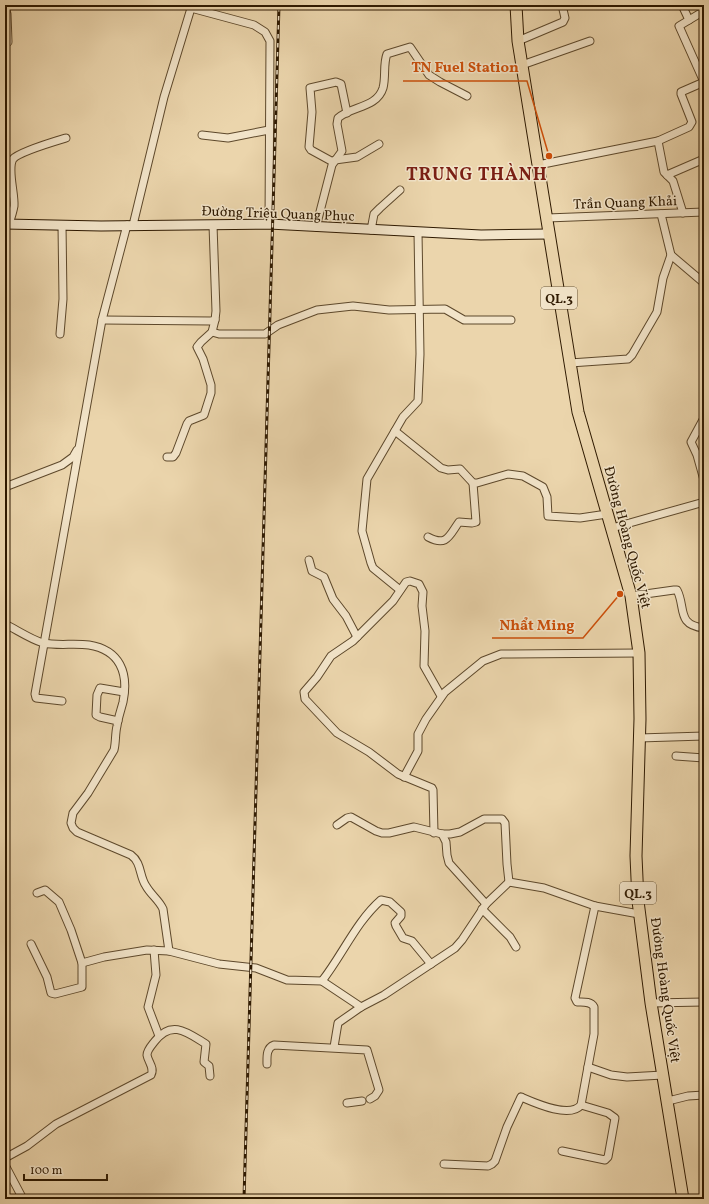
<svg xmlns="http://www.w3.org/2000/svg" width="709" height="1204" font-family="Vollkorn,serif">
  <style>
    .lines { fill: none; stroke-linecap: round; stroke-linejoin: round }
    .minor-casing { stroke: #5d482b; stroke-width: 9 }
    .secondary-casing { stroke: #2e1900; stroke-width: 11 }
    .trunk-casing { stroke: #2e1900; stroke-width: 13 }
    .minor { stroke: #f2e4c9; stroke-width: 7 }
    .secondary { stroke: #f2e4c9; stroke-width: 9 }
    .trunk { stroke: #ebd5ac; stroke-width: 11 }
    .rail-casing { stroke: #2e1900; stroke-width: 3 }
    .rail { stroke: #f2e4c9; stroke-width: 1.5; stroke-dasharray: 4.5; stroke-linecap: butt }
    .labels { text-anchor: middle; stroke-width: 3; stroke-linejoin: round; paint-order: stroke }
    .shield { fill: #f2e4c9; stroke: #69563c; stroke-width: 1 }
    .shield-label { font-size: 13px; font-weight: bold; fill: #2e1900 }
    .street-label { font-size: 14px; fill: #2e1900; stroke: #f2e4c9 }
    .district-label { font-size: 18px; font-weight: bold; letter-spacing: 1px; fill: #7a1f14; stroke: #f2e4c9 }
    .leader { fill: none; stroke: #cc4f0a; stroke-width: 1.5 }
    .callout-dot { fill: #cc4f0a; stroke: #f2e4c9; stroke-width: 1.5 }
    .callout-label { font-size: 15px; text-anchor: middle; font-weight: bold; fill: #cc4f0a; stroke: #f2e4c9; stroke-width: 3; stroke-linejoin: round; paint-order: stroke }
  </style>
  <rect width="100%" height="100%" fill="#ebd5ac"/>
  <filter id="stains"><feTurbulence type="fractalNoise" baseFrequency=".005" numOctaves="4"/><feColorMatrix values="0 0 0 0 .2 0 0 0 0 .09 0 0 0 0 .02 0 0 0 .5 -.17"/></filter>
  <radialGradient id="worn" r=".72"><stop offset=".6" stop-color="#630" stop-opacity="0"/><stop offset="1" stop-color="#630" stop-opacity=".3"/></radialGradient>
  <g class="lines">
    <g class="minor-casing">
      <g id="minor">
        <polyline points="186,5 191,8 254,25 265,32 270,41 269,224"/>
        <polyline points="682,5 689,20"/>
        <polyline points="5,9 7,14 8,42"/>
        <polyline points="518,41 563,22 565,18 562,5"/>
        <polyline points="522,65 590,41"/>
        <polyline points="202,135 228,138 269,130"/>
        <polyline points="658,141 664,172 673,181 683,213"/>
        <polyline points="335,160 357,157 379,144"/>
        <polyline points="333,162 311,150 309,147 312,112 310,88 336,82 341,84 347,113"/>
        <polyline points="538,165 658,141 689,127 692,122 681,94 681,92 704,82 679,26 704,11"/>
        <polyline points="667,175 704,159"/>
        <polyline points="547,218 704,212"/>
        <path d="M9,224C11,218 13,212 14,206C15,194 7,168 13,159C19,152 56,141 66,138"/>
        <polyline points="133,225 164,97 192,5"/>
        <path d="M316,227L332,165L342,151L337,124L338,118C351,106 377,108 383,88C386,77 383,64 387,54L410,47L429,75L440,82L467,96"/>
        <polyline points="371,230 374,214 380,208 400,190"/>
        <polyline points="671,255 704,283"/>
        <polyline points="102,320 211,321 215,320 216,311 213,225"/>
        <polyline points="212,332 219,334 265,334 278,325 317,310 353,306 389,310 445,309 464,320 511,320"/>
        <polyline points="60,334 63,299 62,225"/>
        <polyline points="570,363 628,359 632,355 657,312 663,278 671,255 661,214"/>
        <polyline points="704,418 691,442 697,455 704,480"/>
        <polyline points="395,431 441,468 448,470 460,469 473,483 477,483 508,474 523,476 543,487 547,497 548,516 580,518 607,514"/>
        <polyline points="167,457 173,457 176,453 187,424 189,421 204,415 211,393 211,385 203,359 197,347 201,342 212,332 215,320"/>
        <polyline points="5,487 62,465 73,457 77,450"/>
        <polyline points="612,528 704,502"/>
        <path d="M428,537C447,547 449,536 459,522L472,523L476,522L473,483"/>
        <polyline points="309,560 312,571 324,577 333,599 346,616 357,637"/>
        <polyline points="400,590 373,568 371,563 362,531 367,479 403,417 418,401 420,354 418,232"/>
        <path d="M631,596L674,590H677C686,607 676,625 704,628"/>
        <path d="M5,624C17,630 30,639 43,643C58,646 74,643 89,645C120,650 129,673 123,702C121,710 118,718 117,726C115,734 116,742 114,750L88,793L73,813L71,823L73,828L77,832L131,855C142,863 139,876 146,886C151,895 159,900 163,909L169,951"/>
        <polyline points="62,701 36,698 35,694 102,320 127,225"/>
        <polyline points="118,721 100,717 96,715 97,695 100,688 124,692"/>
        <polyline points="639,738 704,736"/>
        <polyline points="676,756 704,758"/>
        <polyline points="404,777 418,751 418,734 426,719 445,692 483,661 501,654 510,654 639,653"/>
        <polyline points="337,825 347,818 351,817 376,831 382,833 389,833 414,827 442,834 450,834 460,832 484,819 502,819 505,823 507,864 509,882"/>
        <polyline points="434,833 433,790 432,788 398,774 369,752 337,733 305,699 304,692 317,677 331,656 353,641 393,601 406,582 410,581 419,584 423,592 422,606 425,631 424,666 441,696"/>
        <polyline points="442,834 446,842 447,855 449,863 486,904"/>
        <polyline points="509,882 544,888 595,906 639,914"/>
        <polyline points="482,909 510,937 516,947"/>
        <polyline points="31,944 47,977 51,993 55,994 82,987 82,963 71,930 59,902 45,890 37,893"/>
        <polyline points="154,950 156,975 148,1007 159,1036"/>
        <polyline points="82,963 104,957 147,950 169,951 219,964 256,968 287,980 322,981 361,1007"/>
        <path d="M322,981C343,954 356,922 381,900L390,902L401,912V916L395,923L396,926L403,938L412,941L431,964"/>
        <polyline points="651,1003 704,1002"/>
        <polyline points="334,1047 338,1023 361,1007 384,995 455,948 462,940 486,904 509,882"/>
        <path d="M267,1064C267,1057 266,1048 274,1045L367,1050L379,1090L375,1096L370,1099"/>
        <polyline points="588,1067 611,1075 627,1077 663,1075"/>
        <polyline points="668,1101 688,1096 704,1095"/>
        <polyline points="347,1103 362,1101"/>
        <polyline points="562,1151 605,1160 608,1157 615,1118 608,1113 581,1105"/>
        <path d="M5,1158L27,1146L56,1124L151,1075C155,1068 148,1062 147,1055C147,1050 152,1045 155,1041C172,1019 188,1033 206,1044L204,1062L209,1066L210,1076"/>
        <path d="M444,1164L488,1166L492,1164L495,1161L507,1127L521,1097C535,1103 570,1119 581,1105L594,1034V1007C591,1001 583,1002 577,1002L575,998L595,906"/>
        <polyline points="5,1165 23,1199"/>
      </g>
    </g>
    <g class="secondary-casing">
      <polyline id="secondary" points="5,224 101,226 269,224 481,235 549,234"/>
    </g>
    <g class="trunk-casing">
      <polyline id="trunk" points="516,5 518,41 578,412 631,596 639,653 640,719 636,856 638,901 651,1003 683,1199"/>
    </g>
    <use href="#minor" class="minor"/>
    <use href="#secondary" class="secondary"/>
    <use href="#trunk" class="trunk"/>
    <g class="rail-casing">
      <polyline id="rail" points="244,1199 279,5"/>
    </g>
    <use href="#rail" class="rail"/>
  </g>
  <g class="labels">
    <g class="shield">
      <rect x="541" y="287" width="36" height="22" rx="3"/>
      <rect x="620" y="882" width="36" height="22" rx="3"/>
    </g>
    <g class="shield-label">
      <text x="559" y="303">QL.3</text>
      <text x="638" y="898">QL.3</text>
    </g>
    <g class="street-label">
      <text transform="translate(625 202) rotate(-2)" y="5">Trần Quang Khải</text>
      <text transform="translate(278 213) rotate(2)" y="5">Đường Triệu Quang Phục</text>
      <text transform="translate(628 537) rotate(75)" y="5">Đường Hoàng Quốc Việt</text>
      <text transform="translate(666 990) rotate(82)" y="5">Đường Hoàng Quốc Việt</text>
    </g>
    <g class="district-label">
      <text x="477" y="180">TRUNG THÀNH</text>
    </g>
  </g>
  <path class="leader" d="M549 156L527 81H403M620 594L583 638H492"/>
  <g class="callout-dot">
    <circle cx="549" cy="156" r="4"/>
    <circle cx="620" cy="594" r="4"/>
  </g>
  <g class="callout-label">
    <text x="465" y="72">TN Fuel Station</text>
    <text x="537" y="630">Nhẩt Ming</text>
  </g>
  <rect width="709" height="1204" fill="none" stroke="#ebd5ac" stroke-width="20"/>
  <rect x="6" y="6" width="697" height="1192" fill="none" stroke="#2e1900" stroke-width="2"/>
  <rect x="10" y="10" width="689" height="1184" fill="none" stroke="#2e1900"/>
  <path d="M24 1174v6h83v-6" fill="none" stroke="#2e1900" stroke-width="2"/>
  <text x="30" y="1174" font-size="12" fill="#2e1900" stroke="#f2e4c9" stroke-width="3" paint-order="stroke">100 m</text>
  <rect width="100%" height="100%" filter="url(#stains)"/>
  <rect width="100%" height="100%" fill="url(#worn)"/>
</svg>
